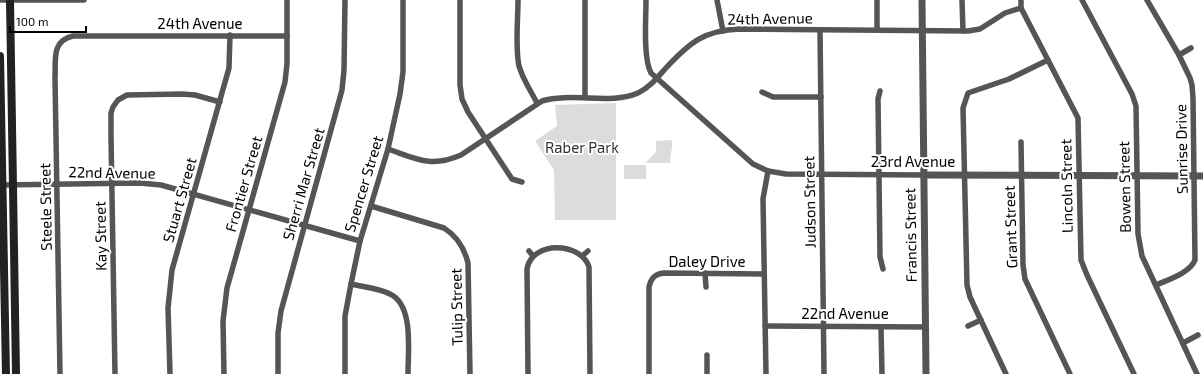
<svg xmlns="http://www.w3.org/2000/svg" width="1203" height="374" font-family="'Exo 2',sans-serif">
  <style>
    .green { fill: #dcdcdc }
    .lines { fill: none; stroke-linecap: round; stroke-linejoin: round }
    .minor { stroke: #555; stroke-width: 5.5 }
    .tertiary { stroke: #555; stroke-width: 7 }
    .secondary { stroke: #222; stroke-width: 8 }
    .labels { text-anchor: middle; stroke-width: 4; stroke-linejoin: round; paint-order: stroke }
    .street-label { font-size: 15px; fill: #000; stroke: #fff }
    .park-label { font-size: 15px; fill: #333; stroke: #fff }
  </style>
  <rect width="100%" height="100%" fill="#fff"/>
  <g class="green">
    <polygon points="616,103 616,220 555,220 554,170 535,141 557,126 555,105"/>
    <path d="M672,140C673,148 670,155 670,163H645L656,152V141Z"/>
    <rect x="624" y="165" width="22" height="14"/>
  </g>
  <g class="lines">
    <g class="minor">
      <polyline points="0,0 84,0"/>
      <polyline points="460,0 460,85 462,99 468,112 512,179 522,182"/>
      <path d="M518,0C518,20 515,48 519,66C523,80 531,91 537,103"/>
      <path d="M646,0C646,19 643,58 651,73L753,164L768,171L786,174L923,175"/>
      <polyline points="717,0 723,31"/>
      <polyline points="877,0 877,30"/>
      <polyline points="962,0 963,31"/>
      <polyline points="1021,0 1021,8 1078,118 1081,260 1087,275 1134,374"/>
      <polyline points="1082,0 1132,94 1136,106 1138,234 1142,256 1197,374"/>
      <path d="M1147,0L1179,55L1190,78L1192,85L1193,98L1195,260C1190,273 1167,280 1156,285"/>
      <polyline points="820,30 824,374"/>
      <polyline points="1179,55 1191,48"/>
      <polyline points="880,91 878,99 880,257 883,269"/>
      <polyline points="762,92 773,97 821,97"/>
      <polyline points="585,97 585,0"/>
      <polyline points="1021,142 1023,265 1025,279 1070,374"/>
      <path d="M388,149C417,159 431,168 461,155L542,101C571,92 611,105 638,93C649,88 657,78 665,69C689,43 704,30 740,29L968,31L980,29L1005,13L1021,8"/>
      <polyline points="0,185 140,183 161,185 360,241"/>
      <path d="M371,206L444,228C457,236 464,247 468,263L470,374"/>
      <polyline points="529,251 533,256"/>
      <polyline points="582,256 588,251"/>
      <polyline points="705,273 706,287"/>
      <path d="M351,284C363,287 379,288 390,294C414,305 408,351 408,374"/>
      <polyline points="765,326 925,327"/>
      <polyline points="968,326 981,320"/>
      <polyline points="881,327 882,374"/>
      <polyline points="1183,343 1198,335"/>
      <polyline points="707,355 707,374"/>
      <path d="M60,374L55,78C56,60 51,41 73,36H287"/>
      <polyline points="115,374 111,136 111,113 113,107 118,100 127,95 182,94 195,95 220,102"/>
      <polyline points="170,374 168,308 172,270 229,68 230,35"/>
      <polyline points="224,374 223,321 227,288 285,82 287,64 287,0"/>
      <polyline points="278,374 278,333 281,311 342,90 344,70 345,0"/>
      <polyline points="345,374 345,316 351,284 360,241 388,149 400,94 403,72 403,0"/>
      <path d="M528,374L527,269C532,240 581,242 589,267L590,374"/>
      <path d="M649,374V287C651,278 655,274 664,273L764,274"/>
      <polyline points="766,374 763,199 768,171"/>
      <polyline points="1006,374 970,297 967,285 963,108 968,93 1009,79 1048,60"/>
    </g>
    <g class="tertiary">
      <polyline points="922,0 926,374"/>
      <polyline points="923,175 1203,176"/>
    </g>
    <g class="secondary">
      <polyline points="10,0 16,374"/>
      <polyline points="0,56 6,374"/>
    </g>
  </g>
  <g class="labels">
    <g class="street-label">
      <text transform="translate(770 19) rotate(-1)" y="5">24th Avenue</text>
      <text x="200" y="29">24th Avenue</text>
      <text transform="translate(1182 149) rotate(-91)" y="5">Sunrise Drive</text>
      <text x="913" y="167">23rd Avenue</text>
      <text transform="translate(112 173) rotate(1)" y="5">22nd Avenue</text>
      <text transform="translate(244 184) rotate(-74)" y="5">Frontier Street</text>
      <text transform="translate(304 184) rotate(-74)" y="5">Sherri Mar Street</text>
      <text transform="translate(364 184) rotate(-73)" y="5">Spencer Street</text>
      <text transform="translate(1067 186) rotate(-91)" y="5">Lincoln Street</text>
      <text transform="translate(1125 187) rotate(-91)" y="5">Bowen Street</text>
      <text transform="translate(180 200) rotate(-74)" y="5">Stuart Street</text>
      <text transform="translate(810 202) rotate(-91)" y="5">Judson Street</text>
      <text transform="translate(46 207) rotate(-91)" y="5">Steele Street</text>
      <text transform="translate(1011 227) rotate(-92)" y="5">Grant Street</text>
      <text transform="translate(911 235) rotate(-91)" y="5">Francis Street</text>
      <text transform="translate(101 236) rotate(-91)" y="5">Kay Street</text>
      <text x="707" y="267">Daley Drive</text>
      <text transform="translate(457 307) rotate(-91)" y="5">Tulip Street</text>
      <text x="845" y="319">22nd Avenue</text>
    </g>
    <g class="park-label">
      <text x="582" y="153">Raber Park</text>
    </g>
  </g>
  <path d="M10 26v6h76v-6" fill="none" stroke="#000000" stroke-width="2"/>
  <text x="16" y="26" font-size="12" fill="#000000" stroke="#ffffff" stroke-width="3" paint-order="stroke">100 m</text>
</svg>
